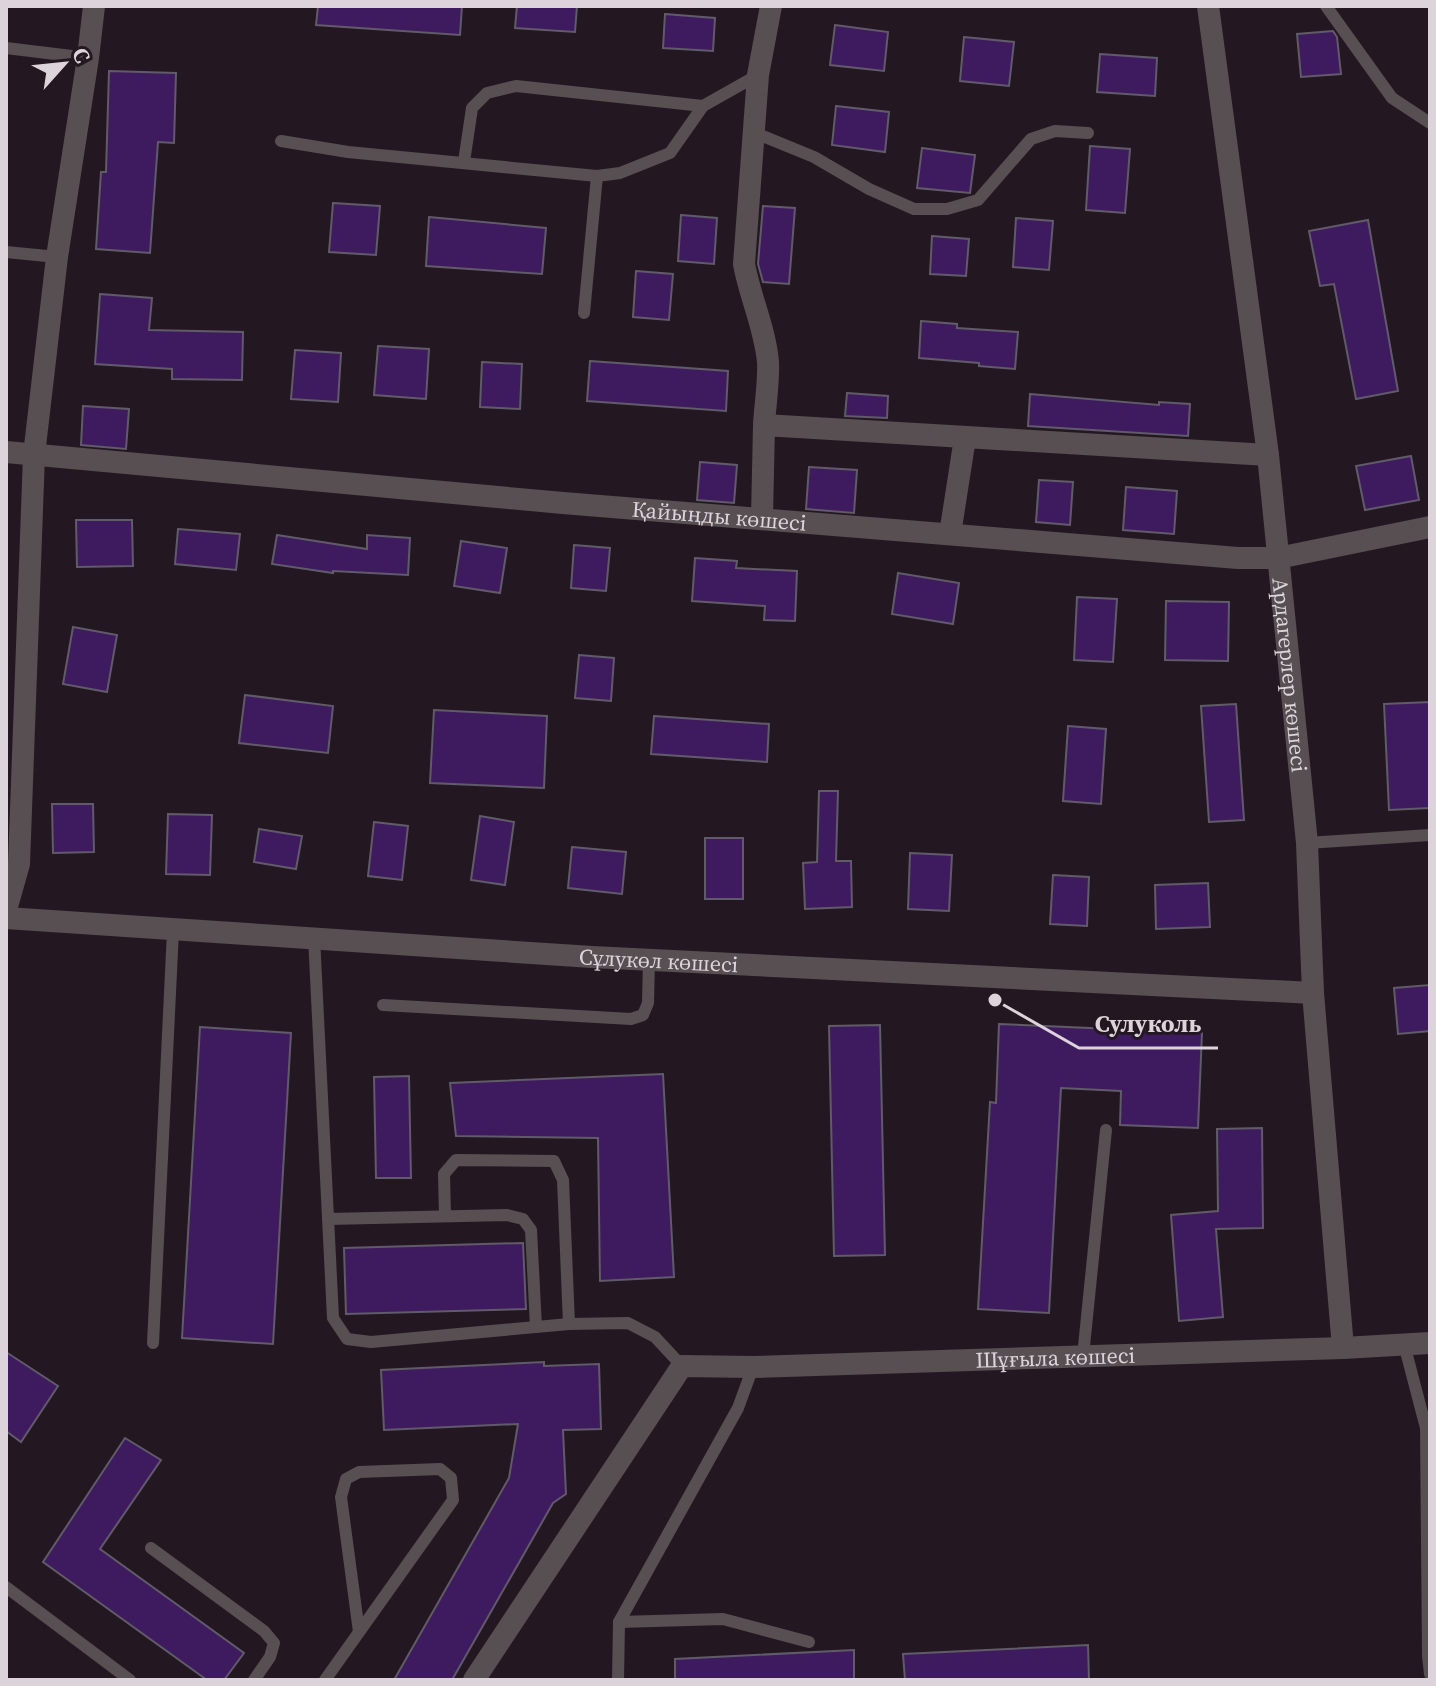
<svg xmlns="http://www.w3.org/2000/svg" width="1436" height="1686" font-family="'Source Serif 4',serif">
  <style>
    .building { fill: #3e1b5f; stroke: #605a69; stroke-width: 2 }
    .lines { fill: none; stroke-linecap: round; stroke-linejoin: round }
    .service { stroke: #574f51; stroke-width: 12 }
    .minor { stroke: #574f51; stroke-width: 22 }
    .labels { text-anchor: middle; stroke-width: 6; stroke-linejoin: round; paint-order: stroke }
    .street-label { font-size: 22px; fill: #dcd4da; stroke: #231821 }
    .leader { fill: none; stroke: #dcd4da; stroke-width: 3 }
    .callout-dot { fill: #dcd4da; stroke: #231821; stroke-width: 3 }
    .callout-label { font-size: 24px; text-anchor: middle; font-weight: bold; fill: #dcd4da; stroke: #231821; stroke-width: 6; stroke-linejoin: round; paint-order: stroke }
  </style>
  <rect width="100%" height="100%" fill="#231821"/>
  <g class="building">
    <polygon points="318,6 462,6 460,35 316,25"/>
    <polygon points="517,6 577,6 575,32 515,28"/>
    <polygon points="665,14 715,18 713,51 663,48"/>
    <polygon points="835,25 888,32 884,71 830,65"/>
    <polygon points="1333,31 1337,37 1341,74 1301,77 1297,34"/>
    <polygon points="964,37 1014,42 1009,86 960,81"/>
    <polygon points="1100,54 1157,58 1155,96 1097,92"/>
    <polygon points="109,71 176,73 174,143 158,142 150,253 96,249 101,172 106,172"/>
    <polygon points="836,106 889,112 885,152 832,145"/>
    <polygon points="1090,146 1130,149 1125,213 1086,210"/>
    <polygon points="922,148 975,155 970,193 917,188"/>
    <polygon points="333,203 380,206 376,255 329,252"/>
    <polygon points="763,206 795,208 789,284 763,282 758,264"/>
    <polygon points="681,215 717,218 714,264 678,261"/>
    <polygon points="429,217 546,228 542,274 426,266"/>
    <polygon points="1016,218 1053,221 1049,270 1013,267"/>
    <polygon points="1368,220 1398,391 1356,399 1334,284 1320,286 1309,231"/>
    <polygon points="932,236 969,239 966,276 930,274"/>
    <polygon points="636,271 673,274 669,320 633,317"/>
    <polygon points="100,294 152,298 149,330 243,332 242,380 172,379 172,369 95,364"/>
    <polygon points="921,321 957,324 957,328 1018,332 1015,369 979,366 979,363 919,358"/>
    <polygon points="378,346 429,349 426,399 374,395"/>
    <polygon points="295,350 341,353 338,402 291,399"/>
    <polygon points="590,361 728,371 726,411 587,401"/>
    <polygon points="482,362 522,364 520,409 480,407"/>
    <polygon points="847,393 888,396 887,418 845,416"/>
    <polygon points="1030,394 1159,405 1159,402 1190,404 1188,436 1028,426"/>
    <polygon points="83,406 129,409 126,449 81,445"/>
    <polygon points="1411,456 1419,500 1365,510 1356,466"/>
    <polygon points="700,462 737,465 734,503 697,500"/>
    <polygon points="809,467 857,470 854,513 806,509"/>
    <polygon points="1039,480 1073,482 1070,525 1036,522"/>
    <polygon points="1126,487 1177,491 1174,534 1123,530"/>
    <polygon points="76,520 132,520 133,566 77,567"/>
    <polygon points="178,529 240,534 236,570 175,564"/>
    <polygon points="277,535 367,549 367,535 410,538 408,575 333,571 333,573 272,564"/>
    <polygon points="461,541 507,548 500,593 454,586"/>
    <polygon points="574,545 610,548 606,591 571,588"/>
    <polygon points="695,558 737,561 736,568 797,571 795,621 764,620 765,606 692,601"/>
    <polygon points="898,573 959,583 953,624 892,614"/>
    <polygon points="1077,597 1117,599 1113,662 1074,660"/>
    <polygon points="1166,601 1229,602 1228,661 1165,660"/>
    <polygon points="73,627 117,635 107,692 63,684"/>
    <polygon points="579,655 614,658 611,701 575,698"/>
    <polygon points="245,695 333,706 328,753 239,743"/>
    <polygon points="1430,702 1430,808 1389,810 1384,704"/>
    <polygon points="1236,704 1244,820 1209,822 1201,706"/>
    <polygon points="434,710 547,716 544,788 430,783"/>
    <polygon points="654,716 769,724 767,762 651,754"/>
    <polygon points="1068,726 1106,729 1101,804 1063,801"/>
    <polygon points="819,791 838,791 836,861 851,861 852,907 805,909 803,863 817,862"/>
    <polygon points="52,804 93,804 94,852 53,853"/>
    <polygon points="168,814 212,815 210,875 166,874"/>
    <polygon points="480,816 514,822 505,885 471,880"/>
    <polygon points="374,822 408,826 402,880 368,876"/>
    <polygon points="259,829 302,836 296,869 254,862"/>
    <rect x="705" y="838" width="38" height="61"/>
    <polygon points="572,847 626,852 622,894 568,888"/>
    <polygon points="910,853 952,855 949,911 908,909"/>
    <polygon points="1053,875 1089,877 1087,926 1050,924"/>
    <polygon points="1208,883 1210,927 1156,929 1155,885"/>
    <polygon points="1430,985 1430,1031 1398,1034 1394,988"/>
    <polygon points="999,1024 1202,1033 1198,1128 1120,1125 1121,1091 1061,1088 1049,1313 978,1309 990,1102 996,1103"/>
    <polygon points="880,1025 885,1255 834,1256 829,1026"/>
    <polygon points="200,1027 291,1033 273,1344 182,1338"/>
    <polygon points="663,1074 674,1277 600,1281 598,1138 456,1136 450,1083"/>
    <polygon points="409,1076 411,1178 376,1178 374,1077"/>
    <polygon points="1262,1128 1263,1228 1216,1229 1223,1317 1179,1321 1171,1215 1218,1211 1217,1129"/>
    <polygon points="523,1243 526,1309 346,1314 344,1248"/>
    <polygon points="6,1352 58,1386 21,1442 6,1431"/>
    <polygon points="544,1362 544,1366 599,1364 601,1429 563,1430 566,1494 553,1503 452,1680 394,1680 509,1478 518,1424 384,1430 381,1370"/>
    <polygon points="125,1438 161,1460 100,1549 244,1653 224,1680 207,1680 43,1562"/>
    <polygon points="1088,1645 1089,1680 905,1680 903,1654"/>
    <polygon points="854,1650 854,1680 675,1680 675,1659"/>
  </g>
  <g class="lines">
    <g class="service">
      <polyline points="1326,6 1392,98 1430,123"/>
      <polyline points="6,48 88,58"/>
      <polyline points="753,132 814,157 869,189 914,209 947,209 978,200 1031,139 1055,131 1088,133"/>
      <polyline points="281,141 348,152 597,176 620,173 670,153 703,106 758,75"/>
      <polyline points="464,162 472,108 487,93 516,86 703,106"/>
      <polyline points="6,252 57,257"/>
      <polyline points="584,313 597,176"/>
      <polyline points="1307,843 1430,835"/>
      <polyline points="314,937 333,1318 347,1339 371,1342 569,1324 628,1323 655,1337 682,1366"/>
      <polyline points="383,1005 631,1019 643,1015 648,1003 649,960"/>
      <polyline points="445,1216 444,1174 456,1160 554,1161 563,1180 569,1324"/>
      <polyline points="328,1219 507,1215 523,1219 531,1230 536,1327"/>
      <polyline points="153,1343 173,931"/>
      <polyline points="1404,1344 1426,1428 1428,1656 1430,1674"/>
      <polyline points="1083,1356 1106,1130"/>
      <polyline points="151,1548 264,1631 274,1643 270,1657 254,1680"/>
      <polyline points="6,1587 130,1680"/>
      <polyline points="619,1622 723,1619 809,1642"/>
      <polyline points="325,1680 453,1500 451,1478 440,1469 359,1472 346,1479 341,1497 359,1632"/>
      <polyline points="618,1680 619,1622 738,1408 753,1367"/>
    </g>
    <g class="minor">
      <path id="s1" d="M1208,6L1268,455L1307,843L1313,993L1343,1348"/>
      <path d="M764,425C765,405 769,383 768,362C765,328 750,297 744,264L758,75L771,6"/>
      <path id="s2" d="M6,452L563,503L1238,558H1278L1430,527"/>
      <polyline points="762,518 764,425 1268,455"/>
      <polyline points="950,534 965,438"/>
      <polyline points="6,910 19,864 34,455 57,257 88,58 94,6"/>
      <path id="s3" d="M6,918L592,957L1313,993"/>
      <path id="s4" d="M474,1680L682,1366L753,1367L1343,1348L1430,1343"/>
    </g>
  </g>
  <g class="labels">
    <g class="street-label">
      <text dy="8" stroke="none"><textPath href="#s2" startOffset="716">Қайыңды көшесі</textPath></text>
      <text dy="8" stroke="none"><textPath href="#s1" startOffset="674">Ардагерлер көшесі</textPath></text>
      <text dy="8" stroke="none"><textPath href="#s3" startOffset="654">Сұлукөл көшесі</textPath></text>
      <text dy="8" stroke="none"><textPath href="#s4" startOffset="750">Шұғыла көшесі</textPath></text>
    </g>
  </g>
  <path class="leader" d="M995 1000L1079 1048H1218"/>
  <circle class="callout-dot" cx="995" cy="1000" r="8"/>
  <g class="callout-label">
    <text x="1148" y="1032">Сулуколь</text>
  </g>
  <rect width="1436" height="1686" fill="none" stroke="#dcd4da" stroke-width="16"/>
  <g transform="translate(64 64) rotate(63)" stroke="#231821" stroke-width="6" paint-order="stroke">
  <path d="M0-6L14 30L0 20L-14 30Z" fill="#dcd4da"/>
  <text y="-12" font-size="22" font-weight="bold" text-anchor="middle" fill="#dcd4da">С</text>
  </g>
</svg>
